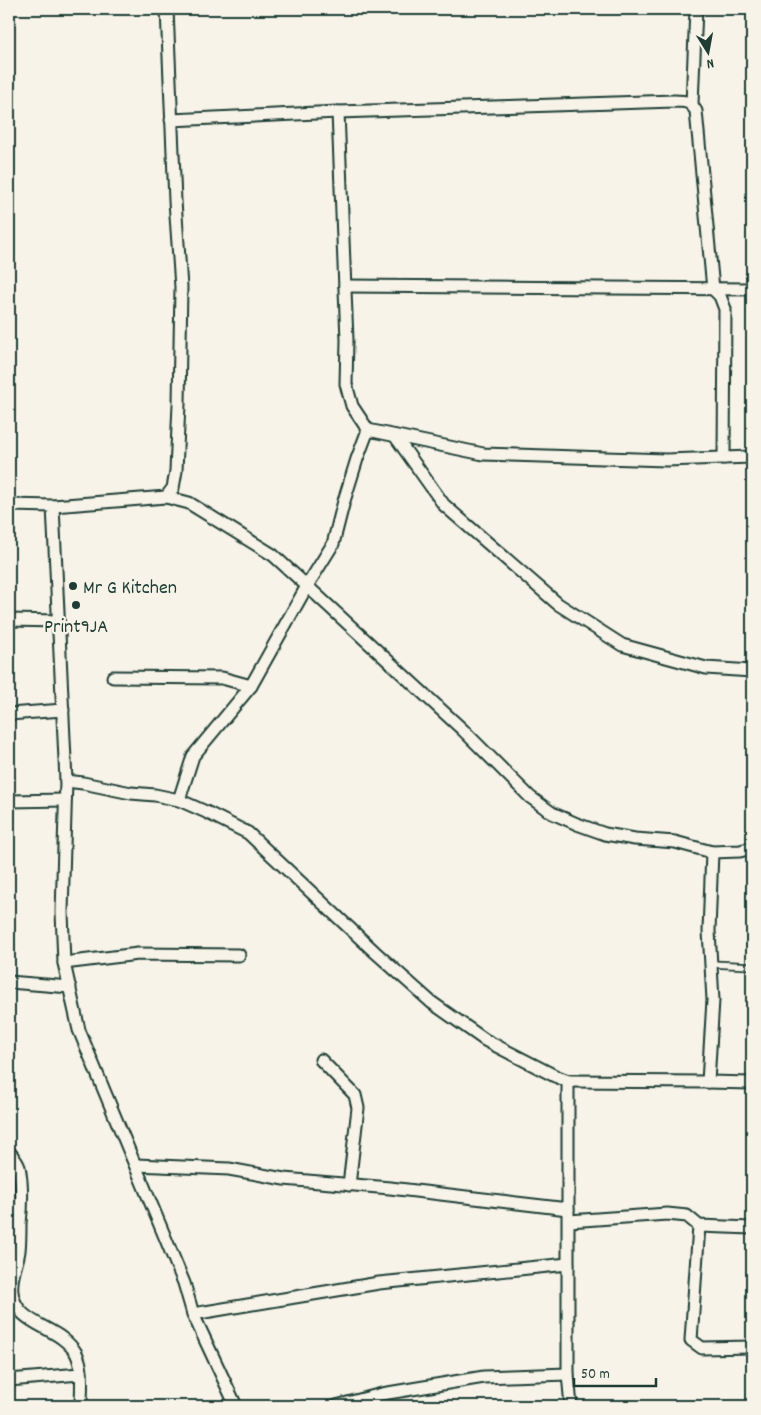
<svg xmlns="http://www.w3.org/2000/svg" width="761" height="1415" font-family="Dekko,sans-serif">
  <style>
    .lines { fill: none; stroke-linecap: round; stroke-linejoin: round }
    .lane-casing { stroke: #1f3d34; stroke-width: 9 }
    .street-casing { stroke: #1f3d34; stroke-width: 15 }
    .lane { stroke: #f7f3e8; stroke-width: 5.5 }
    .street { stroke: #f7f3e8; stroke-width: 11 }
    .poi-dot { fill: #1f3d34; stroke: #f7f3e8; stroke-width: 2 }
    .labels { text-anchor: middle; stroke-width: 4.5; stroke-linejoin: round; paint-order: stroke }
    .poi-label { font-size: 20px; fill: #1f3d34; stroke: #f7f3e8; text-anchor: start }
  </style>
  <rect width="100%" height="100%" fill="#f7f3e8"/>
  <filter id="ink" filterUnits="userSpaceOnUse"><feTurbulence type="fractalNoise" baseFrequency=".02" numOctaves="2"/><feDisplacementMap in="SourceGraphic" scale="10" xChannelSelector="R" yChannelSelector="G"/><feConvolveMatrix kernelMatrix="1 2 1 2 8 2 1 2 1" color-interpolation-filters="sRGB"/></filter>
  <g filter="url(#ink)">
    <g class="lines">
      <g class="lane-casing">
        <polyline id="lane" points="711,964 752,966"/>
      </g>
      <g class="street-casing">
        <g id="street">
          <polyline points="692,104 696,9"/>
          <polyline points="338,112 347,340 346,384 352,406 368,430 483,454 666,460 752,457"/>
          <path d="M171,120L338,112L674,101C686,101 690,101 696,111L713,289L720,296L725,309L724,458"/>
          <polyline points="345,286 752,289"/>
          <polyline points="395,436 444,505 558,604 622,645 706,668 752,671"/>
          <polyline points="166,497 189,503 273,555 307,586 333,544 344,501 357,459 368,430"/>
          <polyline points="9,505 53,506 66,781 83,783 131,793 155,795 179,800 206,812 248,833 375,952 431,1002 485,1040 555,1076 568,1081 568,1374 571,1406"/>
          <polyline points="53,506 166,497 173,488 176,471 179,404 181,287 175,201 167,9"/>
          <polyline points="9,620 58,621"/>
          <polyline points="113,677 222,678 251,686"/>
          <polyline points="9,714 63,710"/>
          <polyline points="66,781 62,912 64,963 79,1030 184,1283 193,1314 236,1406"/>
          <polyline points="179,800 193,756 251,686 307,586 463,730 530,797 552,813 577,824 605,834 635,839 675,842 712,852 740,851 752,848"/>
          <polyline points="9,801 65,800"/>
          <polyline points="64,963 138,954 239,955"/>
          <polyline points="9,982 70,987"/>
          <polyline points="321,1060 355,1095 358,1108 349,1185"/>
          <polyline points="568,1081 708,1082 752,1083"/>
          <polyline points="708,1082 713,1000 709,931 712,852"/>
          <path d="M9,1154H11C14,1158 18,1163 19,1167C23,1186 22,1205 20,1224C20,1233 20,1242 19,1251C17,1265 10,1277 12,1292C16,1326 59,1325 76,1353C84,1368 81,1390 81,1406"/>
          <polyline points="136,1165 229,1169 284,1179 390,1188 568,1209"/>
          <polyline points="569,1221 667,1214 687,1216 699,1226 752,1228"/>
          <polyline points="699,1226 691,1340 702,1348 752,1347"/>
          <polyline points="193,1314 379,1283 568,1264"/>
          <polyline points="9,1380 80,1374"/>
          <polyline points="336,1406 382,1394 484,1377 568,1374"/>
        </g>
      </g>
      <use href="#lane" class="lane"/>
      <use href="#street" class="street"/>
    </g>
  </g>
  <g class="poi-dot">
    <circle cx="73" cy="586" r="5"/>
    <circle cx="76" cy="605" r="5"/>
  </g>
  <g class="labels">
    <g class="poi-label">
      <text x="83" y="593">Mr G Kitchen</text>
      <text x="76" y="632" text-anchor="middle">Print9JA</text>
    </g>
  </g>
  <rect width="761" height="1415" fill="none" stroke="#f7f3e8" stroke-width="30"/>
  <rect x="15" y="15" width="731" height="1385" fill="none" stroke="#1f3d34" stroke-width="2" filter="url(#ink)"/>
  <g transform="translate(708 52) rotate(169)" stroke="#f7f3e8" stroke-width="4" paint-order="stroke">
  <path d="M0-4L9 19L0 12L-9 19Z" fill="#1f3d34"/>
  <text y="-8" font-size="14" font-weight="bold" text-anchor="middle" fill="#1f3d34">N</text>
  </g>
  <path d="M574 1378v8h82v-8" fill="none" stroke="#1f3d34" stroke-width="2.5"/>
  <text x="581" y="1378" font-size="15" fill="#1f3d34" stroke="#f7f3e8" stroke-width="4" paint-order="stroke">50 m</text>
</svg>
